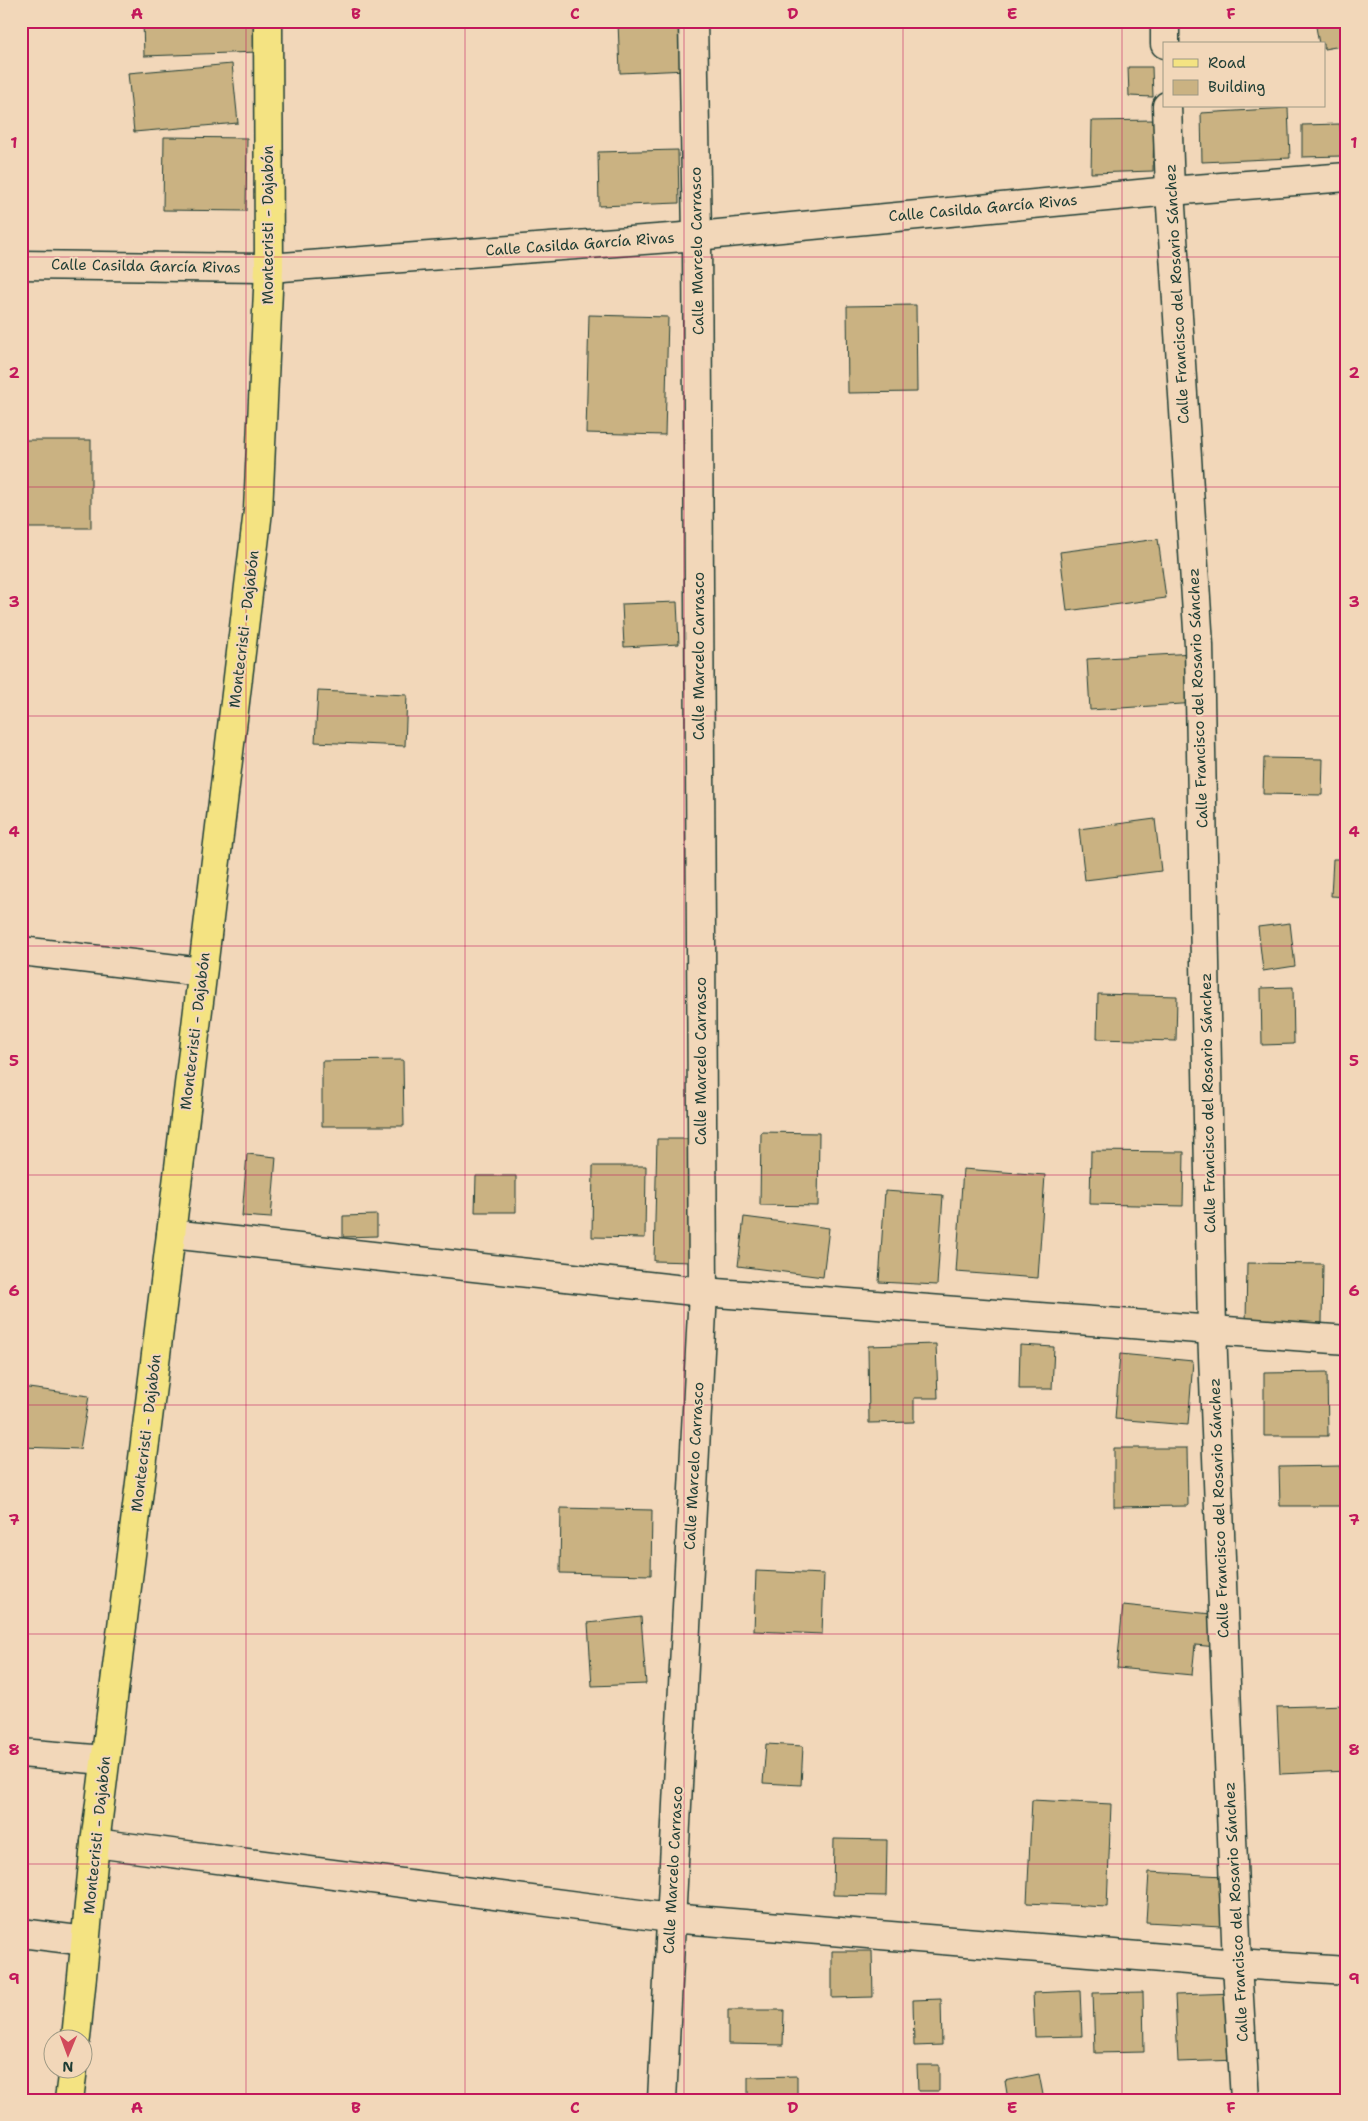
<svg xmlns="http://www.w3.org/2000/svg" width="1368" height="2121" font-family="'Shantell Sans',sans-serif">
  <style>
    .building { fill: #cab282; stroke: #1f3d34 }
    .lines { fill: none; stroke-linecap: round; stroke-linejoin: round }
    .minor-casing { stroke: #1f3d34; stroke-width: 31 }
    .primary-casing { stroke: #1f3d34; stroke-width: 31 }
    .minor { stroke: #f2d7b9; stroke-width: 28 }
    .primary { stroke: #f4e382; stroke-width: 28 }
    .grid { fill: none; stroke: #c2185b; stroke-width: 1; stroke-opacity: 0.55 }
    .labels { text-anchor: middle; stroke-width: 4; stroke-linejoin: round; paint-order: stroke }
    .street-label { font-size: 15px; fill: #1f3d34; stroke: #f2d7b9 }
    .neatline { fill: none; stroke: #c2185b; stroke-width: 2 }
    .grid-label { font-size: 16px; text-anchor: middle; font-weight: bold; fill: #c2185b }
  </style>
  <rect width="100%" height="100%" fill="#f2d7b9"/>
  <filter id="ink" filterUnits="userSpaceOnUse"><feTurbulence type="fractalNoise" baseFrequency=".02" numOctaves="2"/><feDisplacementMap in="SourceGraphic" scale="10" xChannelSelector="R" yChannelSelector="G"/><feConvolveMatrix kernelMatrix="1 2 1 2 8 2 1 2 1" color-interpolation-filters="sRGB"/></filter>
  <g filter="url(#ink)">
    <g class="building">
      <polygon points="143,21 257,21 258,52 144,56"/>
      <polygon points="685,21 687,70 620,73 618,22"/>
      <polygon points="1315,21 1347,21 1347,45 1324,49 1324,44 1319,44"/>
      <polygon points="232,64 238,123 134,132 128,73"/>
      <polygon points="1128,67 1152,67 1153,97 1129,96"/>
      <polygon points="1288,108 1290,158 1202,162 1201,113"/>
      <polygon points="1154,120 1153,171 1091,173 1092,121"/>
      <polygon points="1340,124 1342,156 1302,157 1302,125"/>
      <polygon points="164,137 247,138 246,211 163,210"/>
      <polygon points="678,150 679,203 599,206 598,152"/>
      <polygon points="916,305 917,392 848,393 847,306"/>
      <polygon points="589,315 668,317 665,435 586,433"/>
      <rect x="21" y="440" width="70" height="88"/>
      <polygon points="1158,539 1166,598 1067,611 1060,552"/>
      <polygon points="677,602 679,644 624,647 622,604"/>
      <polygon points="1194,653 1197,703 1090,710 1087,659"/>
      <polygon points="318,691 407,695 405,746 315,742"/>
      <polygon points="1264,758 1323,759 1322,795 1263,794"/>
      <polygon points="1155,819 1161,871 1085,880 1079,829"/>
      <polygon points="1333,859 1347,859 1347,897 1331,896"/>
      <polygon points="1290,923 1295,966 1263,971 1258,927"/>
      <polygon points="1293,987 1294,1044 1262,1045 1261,988"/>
      <polygon points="1098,994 1177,996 1176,1041 1097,1039"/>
      <polygon points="403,1060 404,1126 322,1126 322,1061"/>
      <polygon points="761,1132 819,1133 818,1206 760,1205"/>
      <polygon points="657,1139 695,1139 692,1262 654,1261"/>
      <polygon points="1091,1151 1184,1152 1183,1206 1090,1204"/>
      <polygon points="247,1154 276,1157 271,1218 242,1216"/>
      <polygon points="593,1166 646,1166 645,1238 592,1237"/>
      <polygon points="963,1169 1045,1175 1038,1278 956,1272"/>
      <polygon points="476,1176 516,1176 516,1212 475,1212"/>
      <polygon points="885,1191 943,1195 937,1285 879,1282"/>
      <polygon points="377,1215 377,1236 343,1237 343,1216"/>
      <polygon points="744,1217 829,1228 823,1277 738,1266"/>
      <polygon points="1247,1263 1323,1264 1322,1323 1246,1322"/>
      <polygon points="936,1344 938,1398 914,1398 914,1422 869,1423 868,1346"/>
      <polygon points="1020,1345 1054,1347 1052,1389 1019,1389"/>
      <polygon points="1120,1354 1193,1361 1188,1425 1115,1419"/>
      <polygon points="1327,1372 1328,1436 1264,1436 1264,1373"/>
      <polygon points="21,1387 89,1396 80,1449 21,1447"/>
      <polygon points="1114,1448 1187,1448 1188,1506 1114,1507"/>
      <polygon points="1341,1466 1342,1506 1280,1506 1279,1467"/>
      <polygon points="561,1508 652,1510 651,1575 560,1573"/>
      <polygon points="756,1571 824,1574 822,1634 754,1631"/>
      <polygon points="1123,1605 1221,1615 1217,1647 1195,1645 1192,1675 1117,1668"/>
      <polygon points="641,1617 646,1684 592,1686 588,1623"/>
      <polygon points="1347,1705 1347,1771 1280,1774 1277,1707"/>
      <polygon points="766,1744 803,1746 801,1785 763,1783"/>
      <polygon points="1032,1800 1111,1804 1107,1907 1027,1903"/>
      <polygon points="834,1839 887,1840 886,1896 833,1895"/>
      <polygon points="1149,1872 1224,1876 1221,1926 1146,1922"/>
      <polygon points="832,1951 872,1951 873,1997 832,1998"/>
      <polygon points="1080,1991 1082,2036 1035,2037 1033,1993"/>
      <polygon points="1143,1992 1144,2052 1095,2053 1093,1993"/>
      <polygon points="1236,1993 1239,2060 1178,2062 1175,1995"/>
      <polygon points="941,1999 942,2045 914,2046 913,2000"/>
      <polygon points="728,2010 784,2010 783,2045 728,2044"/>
      <polygon points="917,2065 939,2065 939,2091 918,2091"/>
      <polygon points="1039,2074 1044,2100 1008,2100 1005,2081"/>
      <polygon points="797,2076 797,2100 748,2100 748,2077"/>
    </g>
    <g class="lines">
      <g class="minor-casing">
        <g id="minor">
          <polyline points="1165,21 1165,44"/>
          <polyline points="1167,106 1170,191 1199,645 1212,1330 1237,1964 1245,2100"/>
          <polyline points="21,265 269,268 697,236 1170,191 1347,177"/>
          <polyline points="21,951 202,972"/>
          <polyline points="171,1234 703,1292 1347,1340"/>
          <polyline points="21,1753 105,1760"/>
          <polyline points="95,1843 670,1918 1237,1964 1347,1971"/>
          <polyline points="21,1933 86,1941"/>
          <polyline points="662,2100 703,1292 697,236 693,21"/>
        </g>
      </g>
      <g class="primary-casing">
        <g id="primary">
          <polyline points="76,2038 95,1843 171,1234 258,511 269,268 268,21"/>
          <polyline points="69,2100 73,2068"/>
        </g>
      </g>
      <use href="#minor" class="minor"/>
      <use href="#primary" class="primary"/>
    </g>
  </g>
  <path class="grid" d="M246,21V2100M465,21V2100M684,21V2100M903,21V2100M1122,21V2100M21,257H1347M21,487H1347M21,716H1347M21,946H1347M21,1175H1347M21,1405H1347M21,1634H1347M21,1864H1347"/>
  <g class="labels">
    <g class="street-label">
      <text transform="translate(983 208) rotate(-5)" y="5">Calle Casilda García Rivas</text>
      <text transform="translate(268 225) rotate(-90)" y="5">Montecristi - Dajabón</text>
      <text transform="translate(580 244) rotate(-4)" y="5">Calle Casilda García Rivas</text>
      <text transform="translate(697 251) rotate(-91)" y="5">Calle Marcelo Carrasco</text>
      <text transform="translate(146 266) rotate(1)" y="5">Calle Casilda García Rivas</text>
      <text transform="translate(1177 294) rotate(-93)" y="5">Calle Francisco del Rosario Sánchez</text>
      <text transform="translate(244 629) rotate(-83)" y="5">Montecristi - Dajabón</text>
      <text transform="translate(699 656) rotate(-90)" y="5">Calle Marcelo Carrasco</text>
      <text transform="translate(1198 698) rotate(-92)" y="5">Calle Francisco del Rosario Sánchez</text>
      <text transform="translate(195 1031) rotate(-83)" y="5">Montecristi - Dajabón</text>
      <text transform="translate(701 1061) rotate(-90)" y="5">Calle Marcelo Carrasco</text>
      <text transform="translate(1208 1103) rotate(-91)" y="5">Calle Francisco del Rosario Sánchez</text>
      <text transform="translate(146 1433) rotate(-83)" y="5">Montecristi - Dajabón</text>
      <text transform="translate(694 1466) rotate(-87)" y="5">Calle Marcelo Carrasco</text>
      <text transform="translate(1219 1508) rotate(-92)" y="5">Calle Francisco del Rosario Sánchez</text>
      <text transform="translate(97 1835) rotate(-84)" y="5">Montecristi - Dajabón</text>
      <text transform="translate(673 1870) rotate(-87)" y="5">Calle Marcelo Carrasco</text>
      <text transform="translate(1236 1912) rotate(-93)" y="5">Calle Francisco del Rosario Sánchez</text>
    </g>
  </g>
  <rect width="1368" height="2121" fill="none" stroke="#f2d7b9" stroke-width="55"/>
  <rect x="1163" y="42" width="162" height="65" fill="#f2d7b9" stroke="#9e9984"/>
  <rect x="1173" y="59" width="25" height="8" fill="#f4e382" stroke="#9e9984"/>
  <text x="1208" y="68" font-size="15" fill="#1f3d34">Road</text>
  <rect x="1173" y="80" width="25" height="15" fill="#cab282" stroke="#9e9984"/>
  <text x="1208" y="92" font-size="15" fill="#1f3d34">Building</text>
  <g transform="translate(68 2054) rotate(181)"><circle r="24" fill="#f2d7b9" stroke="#9e9984"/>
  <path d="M0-4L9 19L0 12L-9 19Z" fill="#d1495b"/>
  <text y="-8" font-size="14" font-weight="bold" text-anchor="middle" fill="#1f3d34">N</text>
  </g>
  <rect x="28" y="28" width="1312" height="2066" class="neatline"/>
  <g class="grid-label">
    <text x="137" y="19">A</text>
    <text x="356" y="19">B</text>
    <text x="575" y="19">C</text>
    <text x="793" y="19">D</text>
    <text x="1012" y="19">E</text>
    <text x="1231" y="19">F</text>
    <text x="14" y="148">1</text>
    <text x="1354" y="148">1</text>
    <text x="14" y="378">2</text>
    <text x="1354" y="378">2</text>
    <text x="14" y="607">3</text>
    <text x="1354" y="607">3</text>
    <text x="14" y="837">4</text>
    <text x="1354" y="837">4</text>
    <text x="14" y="1066">5</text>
    <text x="1354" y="1066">5</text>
    <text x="14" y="1296">6</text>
    <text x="1354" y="1296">6</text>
    <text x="14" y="1525">7</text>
    <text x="1354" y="1525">7</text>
    <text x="14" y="1755">8</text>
    <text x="1354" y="1755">8</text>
    <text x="14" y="1984">9</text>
    <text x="1354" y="1984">9</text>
    <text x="137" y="2113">A</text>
    <text x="356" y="2113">B</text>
    <text x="575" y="2113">C</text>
    <text x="793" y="2113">D</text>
    <text x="1012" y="2113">E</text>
    <text x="1231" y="2113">F</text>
  </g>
</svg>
